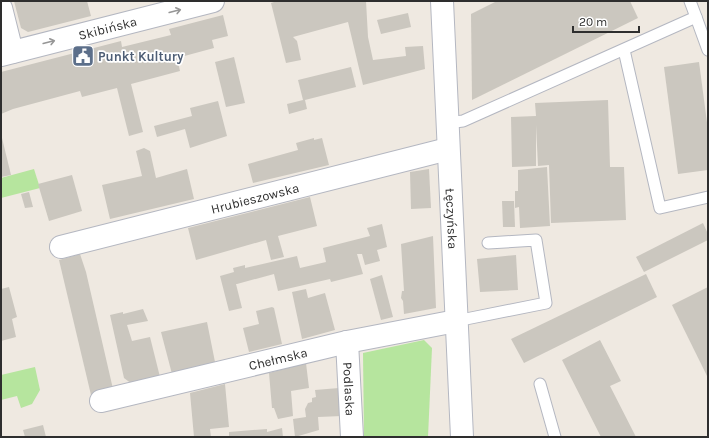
<svg xmlns="http://www.w3.org/2000/svg" width="709" height="438" font-family="Karla,sans-serif">
  <style>
    .green { fill: #b6e59e }
    .building { fill: #cbc7bf }
    .lines { fill: none; stroke-linecap: round; stroke-linejoin: round }
    .service-casing { stroke: #b4b7c1; stroke-width: 13 }
    .minor-casing { stroke: #b4b7c1; stroke-width: 24 }
    .tertiary-casing { stroke: #b4b7c1; stroke-width: 24 }
    .service { stroke: #fff; stroke-width: 11 }
    .minor { stroke: #fff; stroke-width: 22 }
    .tertiary { stroke: #fff; stroke-width: 22 }
    .oneway { stroke: #969696 }
    .labels { text-anchor: middle; stroke-width: 3.5; stroke-linejoin: round; paint-order: stroke }
    .street-label { font-size: 13px; fill: #2e2e2e; stroke: #fff }
    .service-label { font-size: 13px; font-weight: bold; fill: #4e5e75; stroke: #fff; text-anchor: start }
  </style>
  <rect width="100%" height="100%" fill="#efe9e1"/>
  <g class="green">
    <polygon points="34,169 40,188 1,198 1,178"/>
    <polygon points="424,340 432,348 428,437 364,437 363,353"/>
    <polygon points="35,367 40,390 32,404 21,408 17,396 1,400 1,375"/>
  </g>
  <g class="building">
    <polygon points="14,1 87,1 91,16 28,32 21,28"/>
    <polygon points="277,1 366,1 368,37 373,60 406,56 405,47 423,46 425,69 363,85 348,22 293,37 297,41 301,60 286,63 271,3"/>
    <polygon points="497,1 630,1 638,18 472,100 471,14"/>
    <polygon points="408,13 411,27 381,34 377,20"/>
    <polygon points="223,15 228,36 212,40 214,48 177,58 180,71 131,84 143,132 129,136 117,88 82,97 80,91 13,109 1,114 1,72 121,41 122,47 171,35 169,29"/>
    <polygon points="234,57 245,103 226,107 215,62"/>
    <polygon points="699,62 708,130 708,170 678,174 664,67"/>
    <polygon points="351,67 356,87 305,100 307,109 289,114 287,104 303,100 298,80"/>
    <polygon points="608,100 610,167 624,167 626,220 551,223 549,165 538,166 536,125 536,166 512,167 511,117 536,116 535,103"/>
    <polygon points="218,101 227,136 190,148 185,129 157,137 154,126 192,116 190,108"/>
    <polygon points="2,138 11,175 1,177 1,139"/>
    <polygon points="314,138 314,140 322,138 329,165 253,183 248,164 298,150 296,143"/>
    <polygon points="144,148 150,151 156,178 187,169 194,199 110,219 102,185 142,176 136,151"/>
    <polygon points="547,167 550,226 520,228 519,207 515,208 515,191 518,191 518,170"/>
    <polygon points="429,169 431,208 411,209 410,172"/>
    <polygon points="72,175 82,211 49,221 38,184"/>
    <polygon points="29,192 33,207 25,208 21,194"/>
    <polygon points="310,197 317,226 278,236 284,257 271,260 266,240 196,260 188,228"/>
    <polygon points="502,201 514,201 515,227 503,227"/>
    <polygon points="703,223 708,234 708,240 644,272 636,257"/>
    <polygon points="382,224 387,247 377,250 380,261 365,265 362,254 357,254 363,274 331,282 330,279 278,291 274,274 237,284 236,284 242,308 229,311 220,276 234,272 233,268 245,265 245,268 297,256 300,268 326,262 323,248 370,236 367,228"/>
    <polygon points="433,236 436,308 404,314 403,301 401,298 402,291 404,291 401,244"/>
    <polygon points="80,254 86,272 113,389 91,395 59,260"/>
    <polygon points="516,255 518,290 480,292 477,259"/>
    <polygon points="646,274 657,297 524,363 511,339"/>
    <polygon points="382,275 393,317 381,320 370,279"/>
    <polygon points="9,287 17,317 12,319 16,337 1,341 1,289"/>
    <polygon points="708,287 708,378 672,305"/>
    <polygon points="306,289 308,298 325,293 335,330 302,339 292,292"/>
    <polygon points="272,307 274,308 282,344 249,352 243,328 259,324 256,311"/>
    <polygon points="143,309 148,321 127,325 132,341 150,337 160,377 132,384 124,378 110,315 123,312 123,314"/>
    <polygon points="207,322 215,362 172,374 161,332"/>
    <polygon points="600,340 621,381 610,386 636,437 601,437 562,360"/>
    <polygon points="306,363 309,388 291,391 293,416 278,419 274,408 272,408 269,373"/>
    <polygon points="225,384 229,427 210,429 211,437 194,437 190,393"/>
    <polygon points="339,388 342,416 318,417 319,430 295,437 293,419 306,417 305,409 308,403 312,402 312,398 316,397 315,390"/>
    <polygon points="43,425 46,437 25,437 23,430"/>
    <polygon points="282,428 283,437 229,437 229,432 267,429 267,432"/>
  </g>
  <g class="lines">
    <g class="service-casing">
      <g id="service">
        <polyline points="696,17 708,50"/>
        <polyline points="624,50 660,208 708,197"/>
        <polyline points="447,123 463,121 696,17 690,1"/>
        <polyline points="456,321 546,303 536,240 488,243"/>
        <polyline points="540,384 555,437"/>
      </g>
    </g>
    <g class="minor-casing">
      <g id="minor">
        <polyline points="1,8 12,52"/>
        <path id="s1" d="M1,55L213,1"/>
        <path id="s2" d="M61,247L448,149"/>
        <path id="s3" d="M347,342L352,437"/>
        <path id="s4" d="M101,401L347,342L456,321"/>
      </g>
    </g>
    <g class="tertiary-casing">
      <g id="tertiary">
        <path id="s5" d="M442,1L462,437"/>
      </g>
    </g>
    <use href="#service" class="service"/>
    <use href="#minor" class="minor"/>
    <use href="#tertiary" class="tertiary"/>
  </g>
  <defs><path id="oneway-shaft" d="M-6 0H5M1.5-3L5.5 0L1.5 3" fill="none" stroke-width="1.6" stroke-linecap="round" stroke-linejoin="round"/></defs>
  <g class="oneway">
    <use href="#oneway-shaft" transform="translate(175 11) rotate(-14)"/>
    <use href="#oneway-shaft" transform="translate(49 42) rotate(-14)"/>
  </g>
  <defs>
    <g id="civic-square" transform="scale(1.15)"><rect x="-9" y="-9" width="18" height="18" rx="4" fill="#5c6f8a" stroke="#fff"/><path d="M-.6-6.5H3V-4.5H.6V-3L4-1V1h2V6H-6V1h2V-1L-.6-3ZM-1.2 2.5V6h2.4V2.5Z" fill="#fff"/></g>
  </defs>
  <g fill-rule="evenodd">
    <use href="#civic-square" x="83" y="56"/>
  </g>
  <g class="labels">
    <g class="street-label">
      <text dy="5" stroke="none"><textPath href="#s1" startOffset="110">Skibińska</textPath></text>
      <text dy="5" stroke="none"><textPath href="#s2" startOffset="200">Hrubieszowska</textPath></text>
      <text dy="5" stroke="none"><textPath href="#s5" startOffset="218">Łęczyńska</textPath></text>
      <text dy="5" stroke="none"><textPath href="#s4" startOffset="182">Chełmska</textPath></text>
      <text dy="5" stroke="none"><textPath href="#s3" startOffset="47">Podlaska</textPath></text>
    </g>
    <g class="service-label">
      <text x="98" y="61">Punkt Kultury</text>
    </g>
  </g>
  <rect width="709" height="438" fill="none" stroke="#2e2e2e" stroke-width="4"/>
  <path d="M573 26v6h66v-6" fill="none" stroke="#2e2e2e" stroke-width="2"/>
  <text x="579" y="26" font-size="12" fill="#2e2e2e" stroke="#ffffff" stroke-width="3" paint-order="stroke">20 m</text>
</svg>
